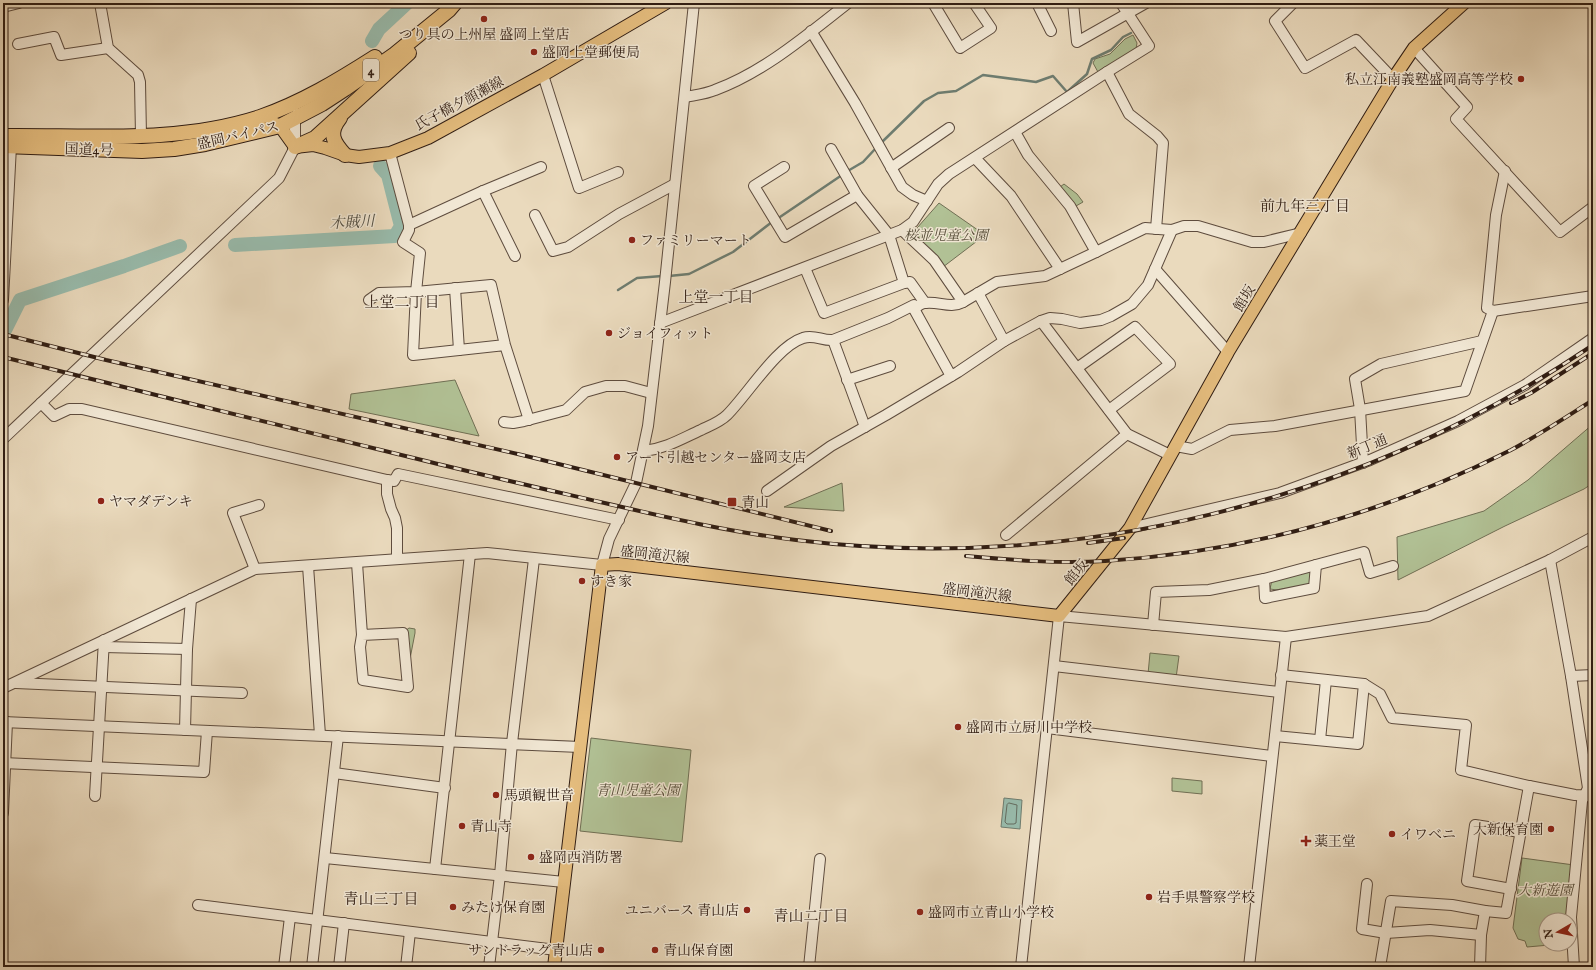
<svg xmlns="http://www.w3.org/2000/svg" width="1596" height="970" font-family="'IM FELL English','Noto Serif JP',serif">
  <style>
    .green { fill: #b1c195; stroke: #706f54 }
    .water { fill: #98bbac; stroke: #6e7c6f }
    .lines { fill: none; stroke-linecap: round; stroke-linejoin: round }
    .shore { stroke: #646c60; stroke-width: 1 }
    .stream { stroke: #6e7c6f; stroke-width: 2.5 }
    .river { stroke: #98bbac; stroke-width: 14 }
    .minor-casing { stroke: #5e4c3e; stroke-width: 12 }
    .major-casing { stroke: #301d13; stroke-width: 14 }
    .highway-casing { stroke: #301d13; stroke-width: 16 }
    .minor { stroke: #f1e7d4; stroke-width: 10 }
    .major { stroke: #e5bd7e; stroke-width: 12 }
    .highway { stroke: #e5bd7e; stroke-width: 14 }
    .rail-casing { stroke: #301d13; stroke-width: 4 }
    .rail { stroke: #f1e7d4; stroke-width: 2.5; stroke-dasharray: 8; stroke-linecap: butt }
    .poi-dot { fill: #8f2418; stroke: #f1e7d4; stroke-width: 1.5 }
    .labels { text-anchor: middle; stroke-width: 3; stroke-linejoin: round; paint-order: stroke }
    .shield { fill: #f1e7d4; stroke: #6a5a4d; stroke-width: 1 }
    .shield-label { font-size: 13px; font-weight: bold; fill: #301d13 }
    .poi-label { font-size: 14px; fill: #301d13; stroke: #f1e7d4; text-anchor: start }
    .street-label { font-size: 14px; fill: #301d13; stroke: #f1e7d4 }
    .park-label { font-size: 14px; font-style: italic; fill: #574e3a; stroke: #f1e7d4 }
    .neighbourhood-label { font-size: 15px; fill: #301d13; stroke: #f1e7d4 }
    .water-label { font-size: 15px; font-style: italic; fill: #4f4c41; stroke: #f1e7d4 }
  </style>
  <rect width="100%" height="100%" fill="#eadabd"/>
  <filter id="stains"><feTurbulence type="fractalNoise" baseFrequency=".005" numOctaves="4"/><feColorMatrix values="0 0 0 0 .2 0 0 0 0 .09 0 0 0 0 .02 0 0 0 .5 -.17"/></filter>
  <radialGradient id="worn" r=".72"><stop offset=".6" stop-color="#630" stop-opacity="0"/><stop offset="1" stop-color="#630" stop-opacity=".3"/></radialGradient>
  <g class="green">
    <polygon points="1133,35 1137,43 1136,49 1098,72 1093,63 1095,59 1110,54 1125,39"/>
    <polygon points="1064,184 1077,194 1083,202 1076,206 1060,187"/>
    <polygon points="939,203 985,235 943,267 918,237 917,228"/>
    <polygon points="455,380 479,436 349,409 351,394"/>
    <polygon points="1593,424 1593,483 1584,489 1505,526 1398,580 1397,537 1484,511 1528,480"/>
    <polygon points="842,483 844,511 784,507"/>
    <polygon points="1313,568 1311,585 1277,590 1270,589 1272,580"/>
    <polygon points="409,628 415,629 415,633 408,669 405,631"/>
    <polygon points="1150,653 1179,656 1176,678 1148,674"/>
    <polygon points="591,738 691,750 682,842 580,831"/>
    <polygon points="1172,778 1202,781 1202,794 1172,791"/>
    <polygon points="1522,858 1574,865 1570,920 1546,920 1546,944 1561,944 1527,947 1525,941 1518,939 1513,928"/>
  </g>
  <polygon class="water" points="1004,798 1022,800 1020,829 1001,827"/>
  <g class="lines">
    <polygon class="shore" points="1009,803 1017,805 1016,823 1014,824 1007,824 1005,822 1007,805"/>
    <g class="stream">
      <polyline points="880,144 924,101 938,93 956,91 983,75 1036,82 1053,76 1067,92 1087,74 1092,59 1111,50 1123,37 1131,33"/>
      <polyline points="846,172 863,162 876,148"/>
      <polyline points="777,219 842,175"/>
      <polyline points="669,276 689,274 733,252 772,222"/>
      <polyline points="618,290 637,278 662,276"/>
    </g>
    <g class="river">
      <polyline points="372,41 379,29 407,3"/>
      <polyline points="235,245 395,236 401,226 388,175 380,166"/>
      <polyline points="3,334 20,300 124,266 180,246"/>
    </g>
    <g class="minor-casing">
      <g id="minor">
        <polyline points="100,3 108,48 138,75 140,82 141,136"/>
        <polyline points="933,3 960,48 991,28 974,3"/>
        <polyline points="1037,3 1051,31"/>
        <polyline points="1073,3 1077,42 1146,3"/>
        <polyline points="1293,3 1275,21 1305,68 1356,40 1393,79"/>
        <polyline points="3,7 19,3"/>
        <polyline points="811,31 855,103 902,187 913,195 927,201"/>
        <polyline points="18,44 54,37 61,55 108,48"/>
        <polyline points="1414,48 1467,107 1456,119 1560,232 1593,207"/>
        <polyline points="1107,72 1129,114 1157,136 1163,143 1156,229"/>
        <polyline points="543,75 579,188 618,172"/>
        <path d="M685,97C695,95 706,94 715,90C764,72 807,35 848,3"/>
        <polyline points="1015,132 1028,155 1070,206 1096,252 1145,228 1172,230 1184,226 1198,226 1252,242 1264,242 1301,233"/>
        <polyline points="975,158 1011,196 1060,269"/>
        <polyline points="784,167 754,186 785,237 857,195"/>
        <polyline points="891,168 949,128"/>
        <polyline points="483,191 515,256"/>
        <polyline points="535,215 553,251 568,247 619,214 675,184"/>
        <polyline points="409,225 483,191 541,167"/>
        <polyline points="902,230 934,260 963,302 997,282 1045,276 1096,252"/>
        <polyline points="805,268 824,313 904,283 889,235 857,195 831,149"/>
        <polyline points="1155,269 1228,352"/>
        <polyline points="904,283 910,282 925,303"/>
        <polyline points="455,288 459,350"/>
        <polyline points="978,293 1004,341"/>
        <polyline points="3,300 11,146"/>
        <polyline points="369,300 379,293 416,292 420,253 403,242 409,230 409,225 390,153"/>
        <polyline points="914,309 951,376"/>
        <polyline points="1493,311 1593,296"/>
        <polyline points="1041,321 1127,434 1170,455"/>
        <polyline points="660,323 902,230 913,222 938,184 949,174 1107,72 1149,46 1121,3"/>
        <polyline points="833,340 865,427"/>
        <polyline points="505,345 413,355 416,292 491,285 505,345 529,420"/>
        <polyline points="1077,368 1135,327 1170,364 1109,410"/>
        <polyline points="847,380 890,366"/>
        <polyline points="41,403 54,416 69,409 82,409 387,480 394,481 398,474 619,520"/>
        <polyline points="504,422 513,423 524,421 566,410 585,392 606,386 625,386 651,393"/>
        <polyline points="3,439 279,178 295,147 295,119 297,114"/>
        <polyline points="1176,446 1192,449 1230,430 1275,426 1465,391 1493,311 1487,308 1496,215 1505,171"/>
        <path d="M644,451C667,448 681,439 701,430C709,426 720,422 727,415C748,394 777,346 803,338C814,334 822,341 833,340L888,318L914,305V309C917,307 921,303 925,303C939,301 950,309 963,302"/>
        <polyline points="1363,463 1360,409 1355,379 1381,364 1482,341"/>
        <polyline points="387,480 387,494 391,509 395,518 397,528 397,559"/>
        <polyline points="767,491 831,446 886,415 958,372 1004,341 1041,321 1050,318 1062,319 1080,323 1101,320 1111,316 1132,304 1148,285 1172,230"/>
        <polyline points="1130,528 1280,493 1370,460 1458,421 1525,385 1593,338"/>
        <polyline points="1006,535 1127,434"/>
        <polyline points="1550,560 1571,676 1588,788 1582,801 1571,917 1574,967"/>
        <polyline points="357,563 362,635 403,633 408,687 363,680 360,647 362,635"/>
        <polyline points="308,566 320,735"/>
        <polyline points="255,569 233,513 259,505"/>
        <polyline points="1264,579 1265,598 1314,588 1316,565"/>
        <polyline points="1153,625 1156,592 1209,590 1264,579 1364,552 1370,573 1393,566"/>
        <polyline points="104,647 187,649 191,599"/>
        <polyline points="1054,666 1279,692"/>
        <polyline points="1281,675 1364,684 1380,694 1392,718 1466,725 1461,770 1529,786 1575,795 1593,796"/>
        <polyline points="1571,676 1593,675"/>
        <polyline points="16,683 242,693"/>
        <polyline points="3,688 255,569 487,553 602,565 609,539 636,483 648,426 665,282 694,3"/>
        <polyline points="3,722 580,747"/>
        <polyline points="1047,728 1272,756"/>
        <polyline points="185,730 187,649"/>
        <polyline points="1275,736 1358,744 1364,684"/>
        <polyline points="1320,740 1326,680"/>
        <polyline points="3,763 204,772 207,731"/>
        <polyline points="334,773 445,788"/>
        <polyline points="95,796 104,640"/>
        <polyline points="3,813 7,722"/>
        <polyline points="325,858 564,882"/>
        <polyline points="435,869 470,554"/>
        <polyline points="1367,884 1362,929 1386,933 1430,930 1481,935"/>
        <polyline points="1511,889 1467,881 1475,825 1520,832"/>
        <polyline points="198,905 556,950"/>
        <polyline points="1485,911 1506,913 1529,786"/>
        <polyline points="284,967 290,917"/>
        <polyline points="312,967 338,736"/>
        <polyline points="339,967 344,923"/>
        <polyline points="406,967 410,932"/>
        <polyline points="489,967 500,875 512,743 534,559"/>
        <polyline points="809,967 820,859"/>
        <polyline points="1021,967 1059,616 1286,637 1428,616 1550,560 1593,537"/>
        <polyline points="1249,967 1286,637"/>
        <polyline points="1380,967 1391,901 1452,905 1485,911 1481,935 1480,967"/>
      </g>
    </g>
    <g class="major-casing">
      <g id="major">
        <polyline points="272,122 280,126 295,147 313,145 325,148 345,155 359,157 390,153 428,138 543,75 666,3"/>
        <polyline points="554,967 602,565 618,564 1059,616 1130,528 1228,352 1393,79 1414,48 1464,3"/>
      </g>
    </g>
    <g class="highway-casing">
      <g id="highway">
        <path d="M340,118C328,133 333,142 345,155"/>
        <path d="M3,136C88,135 177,144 260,117C301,103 339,80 375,57"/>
        <polyline points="3,146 142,151 174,149 205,144 280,126 322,104 345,89 395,54 449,10 455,3"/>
        <polyline points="295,147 315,138 409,53"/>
      </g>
    </g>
    <use href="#minor" class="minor"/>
    <use href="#major" class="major"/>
    <use href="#highway" class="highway"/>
    <g class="rail-casing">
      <g id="rail">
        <polyline points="3,334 106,360 522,455 831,531"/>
        <path d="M3,357C145,393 288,427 430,462C487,476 544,489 600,502C665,517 729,532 796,540C1074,574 1361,502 1593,345"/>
        <polyline points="1511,403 1531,393 1593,353"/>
        <polyline points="1088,543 1124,538"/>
        <path d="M966,556C1012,560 1059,564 1105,561C1247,552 1384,514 1511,450C1539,435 1566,417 1593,400"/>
      </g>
    </g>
    <use href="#rail" class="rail"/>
  </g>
  <g class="poi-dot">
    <circle cx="484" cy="19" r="4"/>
    <circle cx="534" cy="52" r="4"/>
    <circle cx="1521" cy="79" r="4"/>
    <circle cx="632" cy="240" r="4"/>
    <circle cx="609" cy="333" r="4"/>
    <circle cx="617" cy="457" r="4"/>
    <circle cx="101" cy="501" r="4"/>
    <rect x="727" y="497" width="10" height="10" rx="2"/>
    <circle cx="582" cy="581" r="4"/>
    <circle cx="958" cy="727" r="4"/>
    <circle cx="496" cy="795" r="4"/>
    <circle cx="462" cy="826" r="4"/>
    <circle cx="1551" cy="829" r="4"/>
    <circle cx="1392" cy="834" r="4"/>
    <path d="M1304 835h4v4h4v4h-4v4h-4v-4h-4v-4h4z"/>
    <circle cx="531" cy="857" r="4"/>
    <circle cx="1149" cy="897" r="4"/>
    <circle cx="453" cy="907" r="4"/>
    <circle cx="747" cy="910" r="4"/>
    <circle cx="920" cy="912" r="4"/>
    <circle cx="601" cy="950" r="4"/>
    <circle cx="655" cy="950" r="4"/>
  </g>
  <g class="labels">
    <rect class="shield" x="363" y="59" width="16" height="22" rx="3"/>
    <g class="shield-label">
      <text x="371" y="75">4</text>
    </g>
    <g class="poi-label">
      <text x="484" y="39" text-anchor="middle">つり具の上州屋 盛岡上堂店</text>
      <text x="542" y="57">盛岡上堂郵便局</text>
      <text x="1513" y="84" text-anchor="end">私立江南義塾盛岡高等学校</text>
      <text x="640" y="245">ファミリーマート</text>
      <text x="617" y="338">ジョイフィット</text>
      <text x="625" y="462">アート引越センター盛岡支店</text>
      <text x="109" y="506">ヤマダデンキ</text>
      <text x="741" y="507">青山</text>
      <text x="590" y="586">すき家</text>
      <text x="966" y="732">盛岡市立厨川中学校</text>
      <text x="504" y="800">馬頭観世音</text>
      <text x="470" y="831">青山寺</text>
      <text x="1543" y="834" text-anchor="end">大新保育園</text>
      <text x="1400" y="839">イワベニ</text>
      <text x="1314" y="846">薬王堂</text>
      <text x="539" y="862">盛岡西消防署</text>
      <text x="1157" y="902">岩手県警察学校</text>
      <text x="461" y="912">みたけ保育園</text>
      <text x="739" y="915" text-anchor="end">ユニバース 青山店</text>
      <text x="928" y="917">盛岡市立青山小学校</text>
      <text x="593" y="955" text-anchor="end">サンドラッグ青山店</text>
      <text x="663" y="955">青山保育園</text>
    </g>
    <g class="street-label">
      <text transform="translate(459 103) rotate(-28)" y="5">氏子橋夕顔瀬線</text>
      <text transform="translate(238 135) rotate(-13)" y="5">盛岡バイパス</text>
      <text transform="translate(89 149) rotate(2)" y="5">国道4号</text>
      <text transform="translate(1244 298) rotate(-59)" y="5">館坂</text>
      <text transform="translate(1367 446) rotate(-22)" y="5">新丁通</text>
      <text transform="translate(655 554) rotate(6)" y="5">盛岡滝沢線</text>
      <text transform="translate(1076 572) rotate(-51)" y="5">館坂</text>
      <text transform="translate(977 592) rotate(7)" y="5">盛岡滝沢線</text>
    </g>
    <g class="park-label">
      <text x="946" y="240">桜並児童公園</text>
      <text x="638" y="795">青山児童公園</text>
      <text x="1545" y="895">大新遊園</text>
    </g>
    <g class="neighbourhood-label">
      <text x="1305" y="211">前九年三丁目</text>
      <text x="716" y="302">上堂一丁目</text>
      <text x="402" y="307">上堂二丁目</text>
      <text x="381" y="904">青山三丁目</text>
      <text x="811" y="921">青山二丁目</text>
    </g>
    <g class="water-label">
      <text transform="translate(352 222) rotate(-3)" y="5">木賊川</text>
    </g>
  </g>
  <rect width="1596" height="970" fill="none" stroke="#eadabd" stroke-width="16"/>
  <rect x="4" y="4" width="1588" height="962" fill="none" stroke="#301d13" stroke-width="2"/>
  <rect x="8" y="8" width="1580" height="954" fill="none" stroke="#301d13"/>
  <g transform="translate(1558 932) rotate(261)"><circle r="19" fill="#f1e7d4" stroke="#a49687"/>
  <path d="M0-3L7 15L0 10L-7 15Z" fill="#8f2418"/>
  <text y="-6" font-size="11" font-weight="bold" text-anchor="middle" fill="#301d13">N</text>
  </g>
  <rect width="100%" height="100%" filter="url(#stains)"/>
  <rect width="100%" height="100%" fill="url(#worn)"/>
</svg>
